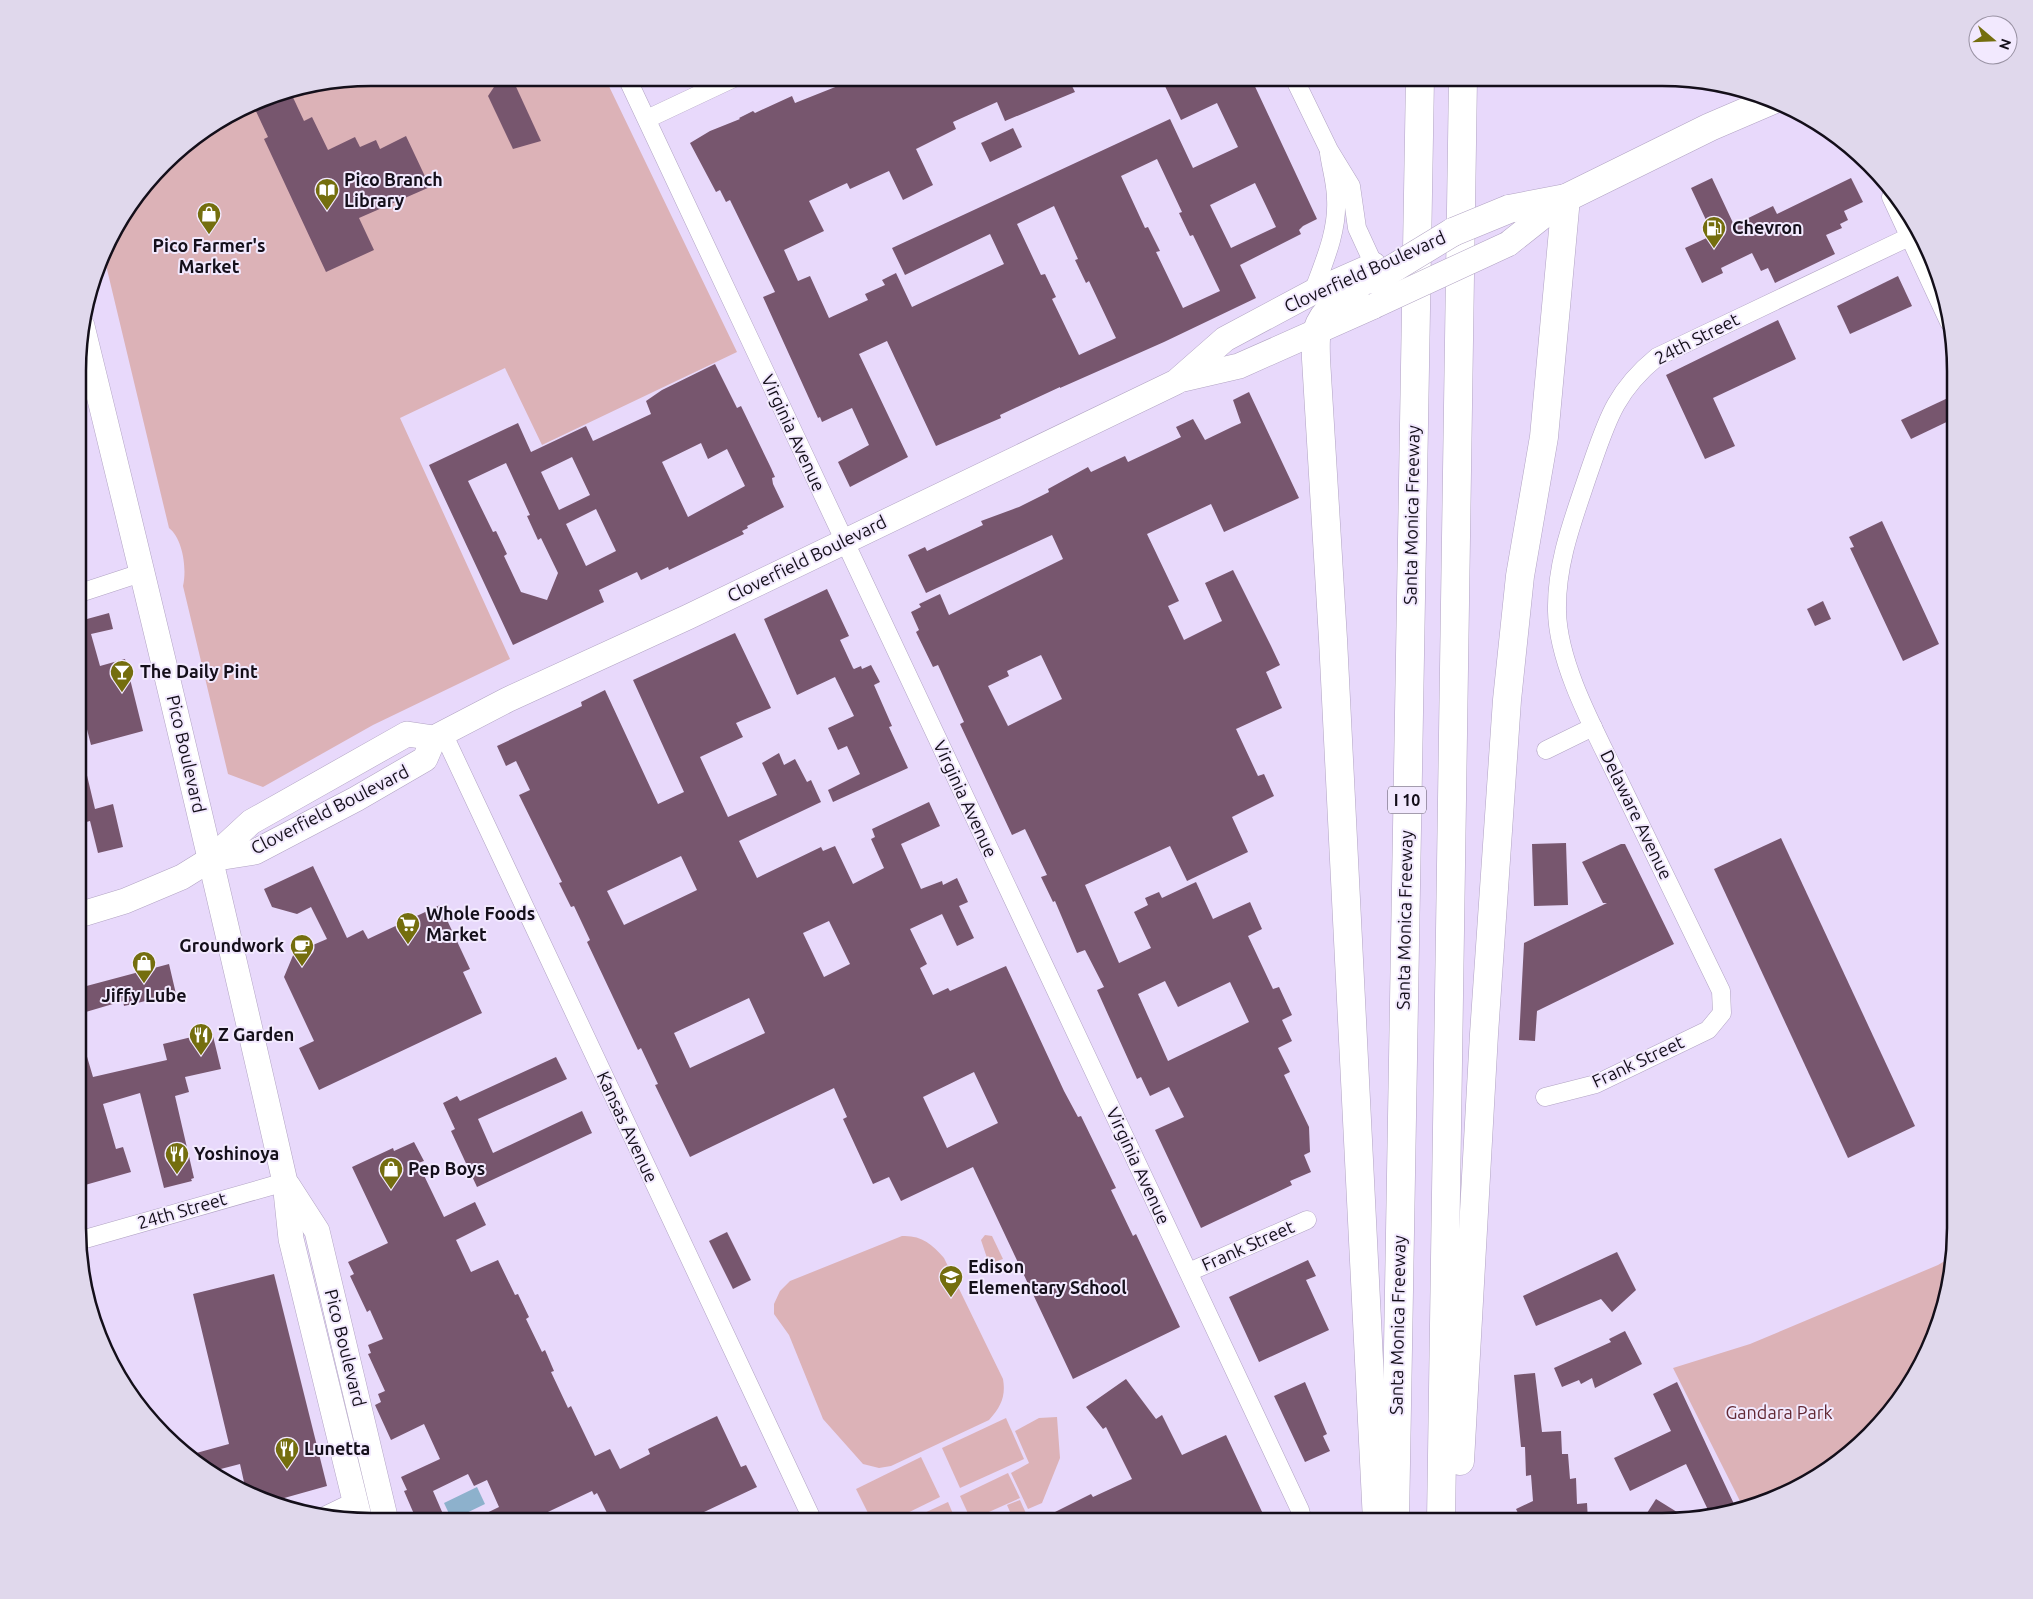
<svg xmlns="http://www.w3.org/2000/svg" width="2033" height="1599" font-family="Ubuntu,sans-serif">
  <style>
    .green { fill: #dcb2b7 }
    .water { fill: #8db1cc }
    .building { fill: #77566e; fill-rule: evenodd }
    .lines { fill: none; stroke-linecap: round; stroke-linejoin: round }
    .street-casing { stroke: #b1a3c3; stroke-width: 19 }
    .secondary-casing { stroke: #b1a3c3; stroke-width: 26 }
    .primary-casing { stroke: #b1a3c3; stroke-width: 29 }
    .highway-casing { stroke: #b1a3c3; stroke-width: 29 }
    .street { stroke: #fff; stroke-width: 18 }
    .secondary { stroke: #fff; stroke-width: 25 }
    .primary { stroke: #fff; stroke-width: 28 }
    .highway { stroke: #fff; stroke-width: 28 }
    .secondary-bridge-casing { stroke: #b1a3c3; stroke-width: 26; stroke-linecap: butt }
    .primary-bridge-casing { stroke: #b1a3c3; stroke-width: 29; stroke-linecap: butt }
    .highway-bridge-casing { stroke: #b1a3c3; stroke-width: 29; stroke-linecap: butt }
    .secondary-bridge { stroke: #fff; stroke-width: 25 }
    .primary-bridge { stroke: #fff; stroke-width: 28 }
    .highway-bridge { stroke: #fff; stroke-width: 28 }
    .labels { text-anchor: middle; stroke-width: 4; stroke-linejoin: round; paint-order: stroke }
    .shield { fill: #f2e9fe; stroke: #57505e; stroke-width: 1 }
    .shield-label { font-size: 16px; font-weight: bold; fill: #140f1a }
    .poi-label { font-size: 18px; font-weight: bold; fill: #140f1a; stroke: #f2e9fe; text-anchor: start }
    .street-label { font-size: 18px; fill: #140f1a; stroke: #f2e9fe }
    .park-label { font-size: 18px; fill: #622834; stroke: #f2e9fe }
    .rim { fill: none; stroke: #140f1a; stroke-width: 2.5 }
  </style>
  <rect width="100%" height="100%" fill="#e8d9fb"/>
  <g class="green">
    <path d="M372,78H605L737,352L542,445L505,368L400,418L510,659L373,725L263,787L228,774L183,586C187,569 183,539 169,528L105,261L117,225L178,150L277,93Z"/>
    <polygon points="985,1235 992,1236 1003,1259 989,1264 981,1240"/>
    <path d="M902,1236C921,1235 932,1244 944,1258L1003,1379C1006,1396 1001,1407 989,1420L891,1466L879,1468L863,1464L823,1419L789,1335L774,1314V1304L780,1291L790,1281Z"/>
    <polygon points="1953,1256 1933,1340 1882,1422 1825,1472 1774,1499 1742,1505 1673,1368 1750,1344 1938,1265"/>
    <polygon points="1057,1417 1060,1458 1042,1503 1028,1509 1011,1473 1029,1463 1015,1431 1039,1418"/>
    <polygon points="1006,1418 1024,1459 960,1488 942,1448"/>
    <polygon points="921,1457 940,1497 891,1521 872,1521 856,1489"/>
    <polygon points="1008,1473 1020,1498 971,1520 960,1496"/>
    <polygon points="1020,1500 1029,1520 1014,1521 1007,1505"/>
    <polygon points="948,1502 956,1521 907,1521"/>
  </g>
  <polygon class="water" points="477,1487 485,1504 452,1520 444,1503"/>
  <g class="building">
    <polygon points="500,78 512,78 541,141 513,149 488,96"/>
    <path d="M858,78H1068L1075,92L1005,121L997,102L953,122L956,129L916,149L933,185L903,200L889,171L850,189L847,183L809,201L824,231L784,250L798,281L810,276L829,318L868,300L865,294L885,285L882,280L896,273L912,307L1004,264L990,234L905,275L892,248L1170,119L1193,168L1238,147L1217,103L1181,120L1164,84L1176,78H1228L1230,83L1240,78H1251L1317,219L1303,226L1299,230L1301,234L1240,265L1256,298L1164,342L1060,388V387L1000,415L1001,418L936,446L887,341L859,354L908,457L850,487L838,462L869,445L852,408L822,422L820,417L818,418L763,297L775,292L730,200L726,202L720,190L716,192L690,143L710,131L740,119L739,118L753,111L755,113L792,96L795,103ZM1157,159L1182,212L1179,213L1190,236L1193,235L1220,291L1183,308L1156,252L1160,251L1148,227L1145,228L1121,176ZM1255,183L1276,227L1231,248L1210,205ZM1054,206L1078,259L1075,260L1086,283L1089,281L1116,338L1079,355L1052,299L1056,297L1045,274L1041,275L1017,224Z"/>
    <polygon points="290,91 304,121 312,117 328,150 355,137 360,147 376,140 380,149 406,136 430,187 359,218 374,250 326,272 264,139 268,137 254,107 277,93"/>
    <polygon points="1013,128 1022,147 990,162 981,143"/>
    <polygon points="1712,178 1734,225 1773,206 1777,214 1851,178 1863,202 1844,211 1848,220 1840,224 1842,228 1826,235 1835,254 1775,283 1768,268 1761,271 1752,253 1721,268 1723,273 1702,283 1685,248 1713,235 1691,188"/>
    <polygon points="1898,276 1912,306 1850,334 1837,306"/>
    <polygon points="1778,320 1796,359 1713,398 1735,446 1705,459 1666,375"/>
    <path d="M715,364L737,408L741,406L771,468L775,477L772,478L773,484L784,507L747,526L748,528L742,531L744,534L669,570L668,567L641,580L637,572L599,590L604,602L513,645L429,465L518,423L531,452L586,426L593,441L651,414L646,401L662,390ZM701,443L708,459L727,449L745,486L688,517L662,462ZM572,457L590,495L559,510L541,472ZM506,463L530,515L527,516L538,540L541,538L558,573L547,600L521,592L504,556L507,554L496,531L493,532L468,481ZM596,509L616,551L586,566L566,524Z"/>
    <path d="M1249,392L1299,498L1224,532L1211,504L1147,534L1179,601L1168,606L1184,640L1222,621L1205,583L1233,570L1271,646L1280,665L1266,672L1282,708L1236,729L1258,776L1264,774L1274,796L1232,817L1248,852L1187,881L1170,846L1085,885L1119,963L1151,948L1134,912L1148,905L1145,898L1159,892L1162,898L1196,882L1213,919L1250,902L1262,929L1248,936L1273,989L1279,987L1292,1015L1282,1020L1292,1041L1278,1048L1290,1072L1284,1075L1309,1127L1310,1152L1304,1155L1311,1172L1290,1181L1292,1185L1201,1228L1155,1130L1184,1117L1169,1087L1150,1096L1141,1077L1137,1079L1097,990L1104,987L1085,950L1077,953L1055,901L1053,902L1041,877L1047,875L1025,829L1012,835L960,724L964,722L938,665L933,667L916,632L919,630L911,612L921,607L919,604L940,594L949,615L1063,559L1052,535L926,593L908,555L925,547L927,551L983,525L981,521L1019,507L1049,492L1048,489L1088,467L1091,472L1125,456L1128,462L1181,437L1176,427L1193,419L1205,440L1232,427L1241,423L1233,400ZM1041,655L1062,699L1008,726L988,686L1009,676L1007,671ZM1165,981L1178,1007L1230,982L1249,1022L1168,1061L1138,994Z"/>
    <polygon points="1950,397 1955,409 1955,418 1911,439 1901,420"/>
    <polygon points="1882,521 1939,644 1903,661 1850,548 1854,547 1849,537"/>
    <polygon points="827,589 849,636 840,640 853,668 854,669 861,666 862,669 871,665 880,682 874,685 892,726 889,727 908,768 833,802 828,790 860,774 847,746 838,750 828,728 854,716 835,677 797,695 764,619"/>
    <polygon points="1823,601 1831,619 1815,626 1807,609"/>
    <polygon points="79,609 84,609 87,619 109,613 113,629 91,634 100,666 125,659 143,731 91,745 79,698"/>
    <path d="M735,633L771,708L736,723L743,737L700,757L728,817L777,795L762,763L779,753L784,765L795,759L807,782L811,780L821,802L739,841L757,878L821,847L823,851L835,846L853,884L884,868L871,839L875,837L872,829L929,802L940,826L901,844L921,889L942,881L943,885L957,878L968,902L959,906L974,938L957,946L942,914L910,929L927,964L920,968L933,995L948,988L950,991L1006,966L1064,1091L1078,1117L1081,1116L1116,1188L1111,1190L1133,1236L1136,1234L1180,1327L1073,1379L973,1167L901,1201L889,1177L873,1184L843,1119L847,1117L834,1088L690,1157L655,1085L658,1084L641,1048L638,1050L587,942L590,940L574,906L571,907L559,883L562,882L519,795L530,790L516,761L506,766L497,746L582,706L581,702L605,690L658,804L684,792L633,680ZM681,856L697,890L624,925L607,891ZM829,921L850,964L824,977L803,933ZM749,998L765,1033L690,1068L674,1033ZM974,1072L998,1123L947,1148L923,1097Z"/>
    <polygon points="79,767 85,767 95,809 113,804 123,847 98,853 90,821 79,824"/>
    <polygon points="1781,838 1915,1126 1848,1158 1714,869"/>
    <polygon points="1566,843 1568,905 1534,906 1532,844"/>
    <polygon points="1621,844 1625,844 1674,944 1537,1011 1535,1041 1519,1040 1524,943 1607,903 1603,903 1582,862"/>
    <polygon points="313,866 347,938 363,930 368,939 440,905 470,969 463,972 482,1013 319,1090 299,1048 314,1041 284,977 294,953 327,939 311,907 297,914 272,907 264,889"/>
    <polygon points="169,964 176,994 124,1006 123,1001 79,1014 79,988"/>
    <polygon points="212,1032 221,1069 185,1077 189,1092 175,1096 194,1178 191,1179 192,1181 164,1188 140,1093 103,1104 116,1149 123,1147 131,1172 78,1187 79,1044 83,1043 93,1077 167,1060 163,1044"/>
    <polygon points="556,1057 567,1079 478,1119 493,1153 582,1111 592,1133 477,1187 451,1131 455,1129 443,1103 457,1096 460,1101"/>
    <polygon points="414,1142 424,1161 418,1163 444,1217 475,1202 486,1225 456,1240 471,1272 498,1260 515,1295 518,1294 529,1317 526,1319 542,1352 545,1350 554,1371 551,1372 568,1408 571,1406 595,1456 610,1449 620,1469 650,1454 648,1449 717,1416 741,1467 746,1465 757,1487 685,1521 611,1521 597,1493 594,1495 592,1491 529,1521 470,1521 499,1507 487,1480 474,1486 468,1474 433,1491 446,1521 417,1521 404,1491 407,1490 401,1477 440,1459 424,1424 391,1440 375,1405 381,1402 378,1394 385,1391 368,1354 371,1353 368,1345 383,1339 370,1310 367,1312 350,1276 354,1274 348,1262 388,1243 352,1167 393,1148 394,1151"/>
    <polygon points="727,1232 751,1280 733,1289 709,1241"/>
    <polygon points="1617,1252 1636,1290 1612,1312 1601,1299 1536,1326 1523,1296"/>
    <polygon points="1308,1260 1316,1276 1306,1280 1329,1330 1259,1362 1229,1297"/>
    <polygon points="274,1274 327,1486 270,1502 259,1499 246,1491 240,1464 213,1471 189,1455 229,1444 193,1294"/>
    <polygon points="1625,1331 1642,1364 1595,1388 1592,1378 1581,1384 1579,1380 1562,1387 1554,1368 1611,1342 1609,1339"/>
    <polygon points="1535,1373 1542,1432 1561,1431 1562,1454 1568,1454 1570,1479 1576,1478 1577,1504 1587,1503 1588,1521 1522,1521 1516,1509 1533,1501 1531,1475 1526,1476 1525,1447 1521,1447 1514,1375"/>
    <polygon points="1126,1379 1156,1419 1162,1415 1182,1455 1226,1435 1263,1514 1259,1515 1261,1521 1037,1521 1091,1494 1093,1497 1132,1479 1106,1427 1103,1429 1086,1407"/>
    <polygon points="1305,1382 1327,1434 1323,1436 1330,1451 1305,1462 1274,1396"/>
    <polygon points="1677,1382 1734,1504 1722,1509 1709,1512 1686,1464 1630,1491 1614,1458 1671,1431 1653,1394"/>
    <polygon points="1656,1499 1685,1517 1660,1522 1647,1513"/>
  </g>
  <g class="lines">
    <g class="street-casing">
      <g id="street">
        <polyline points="627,78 1300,1510 1303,1521"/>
        <polyline points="1294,78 1329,150 1351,186 1357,228 1374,265"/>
        <polyline points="647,119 734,78"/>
        <polyline points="1891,197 1949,322"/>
        <path d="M1313,292C1324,262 1338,231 1336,199C1336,183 1331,168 1329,153"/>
        <polyline points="80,593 144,572"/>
        <polyline points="443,733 813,1521"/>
        <polyline points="1546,750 1593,727"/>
        <path d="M1545,1097L1596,1084L1708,1030L1722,1013L1721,991C1688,923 1655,855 1622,787C1598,736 1558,667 1557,611C1556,563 1573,520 1588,475C1606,424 1613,393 1657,357L1909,237"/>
        <polyline points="78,1241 285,1182"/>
        <polyline points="1189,1272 1307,1220"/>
        <polyline points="326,1515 355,1501"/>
      </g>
    </g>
    <g class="secondary-casing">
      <g id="secondary">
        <polyline points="1508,244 1566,198"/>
        <path d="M82,326C152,611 220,896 285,1182L291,1239L360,1521"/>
        <polyline points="1183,379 1239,366 1374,306"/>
        <polyline points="211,859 255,852 356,799 425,759 434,738"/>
        <polyline points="79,915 125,901 182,877 211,859 251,822 407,734 434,738 507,700 688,617 1176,382 1225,339 1313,292 1374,265"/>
        <polyline points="288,1186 317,1231 386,1521"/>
      </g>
    </g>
    <g class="primary-casing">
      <polyline id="primary" points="1509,209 1566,198 1710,127 1773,100"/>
    </g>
    <g class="highway-casing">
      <g id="highway">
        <path d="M1374,280C1353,292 1324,305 1317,331C1315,340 1316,351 1316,359L1333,639L1377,1521"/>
        <polyline points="1460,1461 1484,1034 1507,700 1520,576 1544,437 1566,198"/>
        <polyline points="1395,1521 1420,78"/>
        <polyline points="1441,1521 1463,78"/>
      </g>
    </g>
    <use href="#street" class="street"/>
    <use href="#secondary" class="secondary"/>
    <use href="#primary" class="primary"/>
    <use href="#highway" class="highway"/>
    <g class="secondary-bridge-casing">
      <polyline id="secondary-bridge" points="1374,306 1508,244"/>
    </g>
    <g class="primary-bridge-casing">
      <polyline id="primary-bridge" points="1453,232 1509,209"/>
    </g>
    <g class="highway-bridge-casing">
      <polyline id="highway-bridge" points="1374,280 1453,232"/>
    </g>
    <use href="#secondary-bridge" class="secondary-bridge"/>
    <use href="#primary-bridge" class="primary-bridge"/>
    <use href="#highway-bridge" class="highway-bridge"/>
  </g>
  <defs>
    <g id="library-pin" transform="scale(1.25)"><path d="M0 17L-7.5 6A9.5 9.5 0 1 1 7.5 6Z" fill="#746e0e" stroke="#f2e9fe"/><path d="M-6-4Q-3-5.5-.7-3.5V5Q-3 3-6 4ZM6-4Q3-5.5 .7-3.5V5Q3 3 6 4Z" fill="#fff"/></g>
    <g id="shop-pin" transform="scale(1.25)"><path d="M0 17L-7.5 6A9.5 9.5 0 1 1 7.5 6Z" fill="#746e0e" stroke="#f2e9fe"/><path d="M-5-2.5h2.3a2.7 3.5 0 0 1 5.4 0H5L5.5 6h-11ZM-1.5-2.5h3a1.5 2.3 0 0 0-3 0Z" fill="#fff"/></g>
    <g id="fuel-pin" transform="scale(1.25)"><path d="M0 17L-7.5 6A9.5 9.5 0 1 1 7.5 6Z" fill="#746e0e" stroke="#f2e9fe"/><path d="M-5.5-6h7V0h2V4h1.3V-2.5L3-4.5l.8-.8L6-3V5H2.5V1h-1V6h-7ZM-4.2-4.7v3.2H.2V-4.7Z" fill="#fff"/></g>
    <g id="bar-pin" transform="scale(1.25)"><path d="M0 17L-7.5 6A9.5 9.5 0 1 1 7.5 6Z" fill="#746e0e" stroke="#f2e9fe"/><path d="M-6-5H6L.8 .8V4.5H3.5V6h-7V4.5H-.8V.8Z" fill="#fff"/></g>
    <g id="supermarket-pin" transform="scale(1.25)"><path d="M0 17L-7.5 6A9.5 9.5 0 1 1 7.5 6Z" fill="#746e0e" stroke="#f2e9fe"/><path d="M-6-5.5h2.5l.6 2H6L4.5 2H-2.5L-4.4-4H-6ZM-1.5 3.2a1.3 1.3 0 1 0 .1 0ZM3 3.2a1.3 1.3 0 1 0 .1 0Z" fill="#fff"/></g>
    <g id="cafe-pin" transform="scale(1.25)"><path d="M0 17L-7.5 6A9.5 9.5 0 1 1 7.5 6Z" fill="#746e0e" stroke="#f2e9fe"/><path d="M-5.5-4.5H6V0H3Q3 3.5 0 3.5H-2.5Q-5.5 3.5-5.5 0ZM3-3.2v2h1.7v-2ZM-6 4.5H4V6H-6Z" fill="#fff"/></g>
    <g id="restaurant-pin" transform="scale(1.25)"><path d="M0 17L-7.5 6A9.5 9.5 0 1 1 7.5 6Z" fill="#746e0e" stroke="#f2e9fe"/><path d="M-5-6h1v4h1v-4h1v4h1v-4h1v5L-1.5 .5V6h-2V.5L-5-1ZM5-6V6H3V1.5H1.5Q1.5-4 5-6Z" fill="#fff"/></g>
    <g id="school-pin" transform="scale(1.25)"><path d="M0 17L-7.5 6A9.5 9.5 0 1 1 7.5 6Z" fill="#746e0e" stroke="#f2e9fe"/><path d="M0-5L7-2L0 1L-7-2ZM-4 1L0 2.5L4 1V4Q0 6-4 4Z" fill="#fff"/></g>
  </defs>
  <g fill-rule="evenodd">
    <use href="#library-pin" x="327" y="190"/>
    <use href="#shop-pin" x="209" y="214"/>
    <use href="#fuel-pin" x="1714" y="228"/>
    <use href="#bar-pin" x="122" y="672"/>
    <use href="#supermarket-pin" x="408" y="924"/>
    <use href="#cafe-pin" x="302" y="946"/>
    <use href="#shop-pin" x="144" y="963"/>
    <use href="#restaurant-pin" x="201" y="1035"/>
    <use href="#restaurant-pin" x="177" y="1154"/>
    <use href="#shop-pin" x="391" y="1169"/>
    <use href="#school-pin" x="951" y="1277"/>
    <use href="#restaurant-pin" x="287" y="1449"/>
  </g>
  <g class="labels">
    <rect class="shield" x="1388" y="786.5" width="38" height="27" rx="4"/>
    <g class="shield-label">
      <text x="1407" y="806">I 10</text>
    </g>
    <g class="poi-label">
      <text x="344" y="186">Pico Branch<tspan x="344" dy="21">Library</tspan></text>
      <text x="1732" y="234">Chevron</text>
      <text x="209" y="252" text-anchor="middle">Pico Farmer's<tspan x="209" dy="21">Market</tspan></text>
      <text x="140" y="678">The Daily Pint</text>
      <text x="426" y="920">Whole Foods<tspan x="426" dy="21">Market</tspan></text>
      <text x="284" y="952" text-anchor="end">Groundwork</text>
      <text x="144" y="1002" text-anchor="middle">Jiffy Lube</text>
      <text x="218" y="1041">Z Garden</text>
      <text x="194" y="1160">Yoshinoya</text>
      <text x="408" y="1175">Pep Boys</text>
      <text x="968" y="1273">Edison<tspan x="968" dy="21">Elementary School</tspan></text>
      <text x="304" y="1455">Lunetta</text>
    </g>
    <g class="street-label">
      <text transform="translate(1365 272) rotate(-24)" y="6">Cloverfield Boulevard</text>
      <text transform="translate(1697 339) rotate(-27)" y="6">24th Street</text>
      <text transform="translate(793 433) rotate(65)" y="6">Virginia Avenue</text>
      <text transform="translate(1412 515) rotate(-89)" y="6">Santa Monica Freeway</text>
      <text transform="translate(807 559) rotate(-26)" y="6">Cloverfield Boulevard</text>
      <text transform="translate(186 754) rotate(77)" y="6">Pico Boulevard</text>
      <text transform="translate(965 799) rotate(65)" y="6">Virginia Avenue</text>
      <text transform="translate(330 810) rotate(-27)" y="6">Cloverfield Boulevard</text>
      <text transform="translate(1636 815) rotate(64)" y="6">Delaware Avenue</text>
      <text transform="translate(1405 920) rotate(-89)" y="6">Santa Monica Freeway</text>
      <text transform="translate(1638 1062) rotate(-25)" y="6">Frank Street</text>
      <text transform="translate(627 1127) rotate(65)" y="6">Kansas Avenue</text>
      <text transform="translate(1138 1166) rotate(65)" y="6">Virginia Avenue</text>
      <text transform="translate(182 1211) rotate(-16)" y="6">24th Street</text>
      <text transform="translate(1248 1246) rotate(-24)" y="6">Frank Street</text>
      <text transform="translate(1398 1325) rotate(-89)" y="6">Santa Monica Freeway</text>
      <text transform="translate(345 1348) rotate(76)" y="6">Pico Boulevard</text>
    </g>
    <g class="park-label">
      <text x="1779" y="1419">Gandara Park</text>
    </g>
  </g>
  <path d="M0 0H2033V1599H0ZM371 86H1662A285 285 0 0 1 1947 371V1228A285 285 0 0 1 1662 1513H371A285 285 0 0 1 86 1228V371A285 285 0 0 1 371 86Z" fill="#e0d8ec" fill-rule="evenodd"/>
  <path class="rim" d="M371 86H1662A285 285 0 0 1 1947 371V1228A285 285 0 0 1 1662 1513H371A285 285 0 0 1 86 1228V371A285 285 0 0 1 371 86Z"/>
  <g transform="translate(1993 40) rotate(109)"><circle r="24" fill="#f2e9fe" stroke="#9992a3"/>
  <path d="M0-4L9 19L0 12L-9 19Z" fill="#746e0e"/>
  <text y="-8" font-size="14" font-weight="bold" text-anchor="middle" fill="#140f1a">N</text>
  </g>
</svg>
